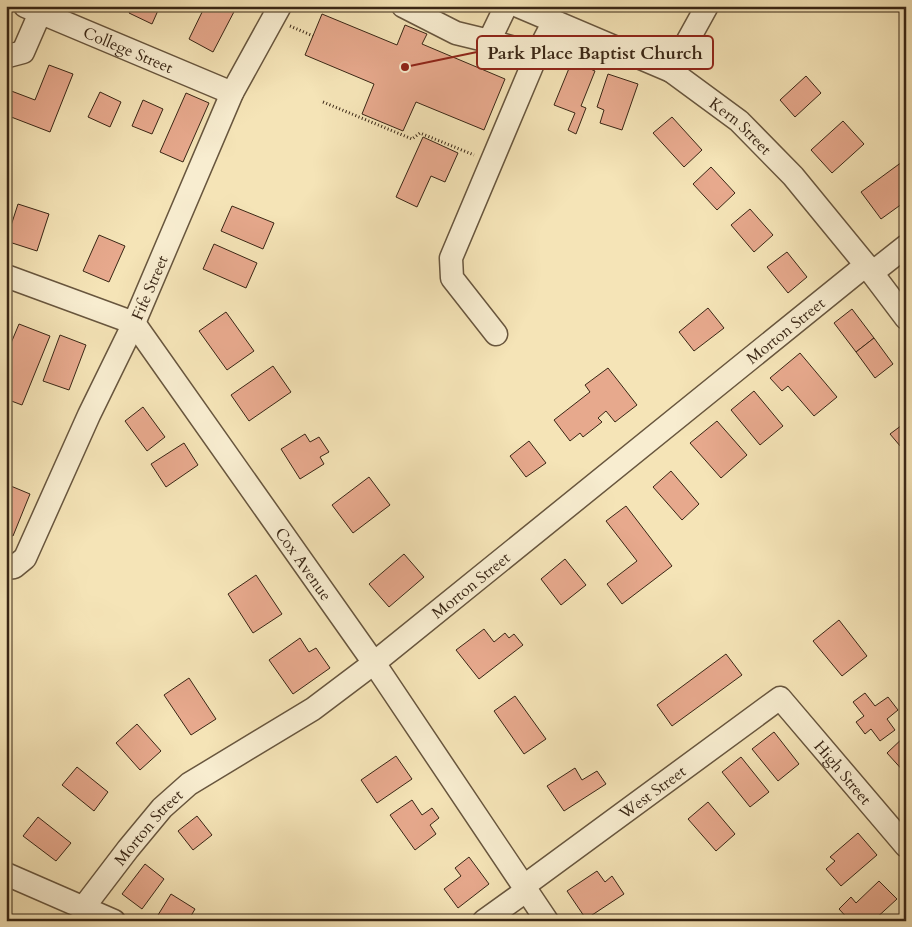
<svg xmlns="http://www.w3.org/2000/svg" width="912" height="927" font-family="Cardo,serif">
  <style>
    .building { fill: #e7a98d; stroke: #392615 }
    .lines { fill: none; stroke-linecap: round; stroke-linejoin: round }
    .minor-casing { stroke: #68563e; stroke-width: 25 }
    .path { stroke: #392615; stroke-width: 3; stroke-dasharray: 1 2.5; stroke-linecap: butt }
    .minor { stroke: #f8edd0; stroke-width: 22 }
    .labels { text-anchor: middle; stroke-width: 4; stroke-linejoin: round; paint-order: stroke }
    .street-label { font-size: 16px; fill: #392615; stroke: #f8edd0 }
    .leader { fill: none; stroke: #8f2418; stroke-width: 2 }
    .callout-dot { fill: #8f2418; stroke: #f8edd0; stroke-width: 2 }
    .callout { fill: #f8edd0; stroke: #8f2418; stroke-width: 2 }
    .callout-label { font-size: 18px; text-anchor: middle; font-weight: bold; fill: #392615 }
  </style>
  <rect width="100%" height="100%" fill="#f5e4b7"/>
  <filter id="stains"><feTurbulence type="fractalNoise" baseFrequency=".004" numOctaves="4"/><feColorMatrix values="0 0 0 0 .2 0 0 0 0 .09 0 0 0 0 .02 0 0 0 .5 -.17"/></filter>
  <radialGradient id="worn" r=".72"><stop offset=".6" stop-color="#630" stop-opacity="0"/><stop offset="1" stop-color="#630" stop-opacity=".3"/></radialGradient>
  <g class="building">
    <polygon points="132,6 160,6 152,24 129,13"/>
    <polygon points="205,6 237,6 213,52 189,39"/>
    <polygon points="322,14 397,45 405,25 427,34 422,44 505,79 484,130 416,102 403,131 362,114 374,84 305,55"/>
    <polygon points="572,61 595,71 581,106 586,108 576,134 568,130 575,113 554,105"/>
    <polygon points="49,65 73,74 50,132 6,115 6,89 35,100"/>
    <polygon points="608,74 638,84 622,130 600,123 604,110 597,107"/>
    <polygon points="806,76 821,93 795,117 780,100"/>
    <polygon points="100,92 121,102 110,127 88,117"/>
    <polygon points="186,93 209,103 183,162 160,152"/>
    <polygon points="143,100 163,109 152,134 132,126"/>
    <polygon points="672,117 702,150 684,167 653,133"/>
    <polygon points="843,121 864,144 832,173 811,150"/>
    <polygon points="423,137 458,153 445,182 431,176 417,207 396,197"/>
    <polygon points="906,159 906,201 881,219 861,192"/>
    <polygon points="711,167 735,193 717,210 693,184"/>
    <polygon points="18,204 49,214 37,251 6,241"/>
    <polygon points="232,206 274,223 263,249 221,231"/>
    <polygon points="750,209 773,235 754,252 731,225"/>
    <polygon points="99,235 125,246 109,282 83,271"/>
    <polygon points="214,244 257,263 246,288 203,269"/>
    <polygon points="787,252 807,277 788,293 767,267"/>
    <polygon points="708,308 724,328 694,351 679,332"/>
    <polygon points="852,309 874,338 856,352 834,323"/>
    <polygon points="226,312 254,351 227,370 199,331"/>
    <polygon points="19,324 50,336 22,405 6,399 6,355"/>
    <polygon points="60,335 86,345 69,390 43,381"/>
    <polygon points="874,338 893,364 875,378 856,352"/>
    <polygon points="800,353 837,397 814,416 788,386 782,391 770,378"/>
    <polygon points="273,366 291,392 249,421 231,395"/>
    <polygon points="608,368 637,405 615,422 606,411 598,418 602,422 583,437 580,433 570,441 554,420 590,392 585,385"/>
    <polygon points="754,391 783,426 760,445 731,410"/>
    <polygon points="143,407 165,437 147,451 125,421"/>
    <polygon points="717,421 747,455 721,478 690,443"/>
    <polygon points="906,422 906,453 890,434"/>
    <polygon points="305,434 310,442 319,437 329,452 320,457 324,464 300,479 281,449"/>
    <polygon points="529,441 546,463 526,477 510,456"/>
    <polygon points="184,443 198,465 166,487 151,464"/>
    <polygon points="671,471 699,504 682,520 653,487"/>
    <polygon points="369,477 390,505 353,533 332,505"/>
    <polygon points="6,484 30,494 13,536 6,534"/>
    <polygon points="626,506 672,566 622,604 607,584 637,561 606,521"/>
    <polygon points="404,554 424,577 389,607 369,584"/>
    <polygon points="565,559 586,585 561,605 541,579"/>
    <polygon points="256,575 282,614 253,633 228,594"/>
    <polygon points="839,620 867,656 842,676 813,641"/>
    <polygon points="484,629 494,642 505,633 509,638 514,634 523,645 479,679 456,650"/>
    <polygon points="300,638 309,652 316,648 330,668 293,694 269,660"/>
    <polygon points="726,654 742,675 672,726 657,705"/>
    <polygon points="189,678 216,719 191,735 164,695"/>
    <polygon points="865,693 875,706 888,697 898,710 887,719 895,730 880,741 871,729 865,734 856,722 864,716 853,702"/>
    <polygon points="515,696 546,739 524,754 494,711"/>
    <polygon points="137,724 161,751 140,770 116,743"/>
    <polygon points="774,732 799,764 778,781 752,749"/>
    <polygon points="906,735 906,774 887,753"/>
    <polygon points="396,756 412,779 377,803 361,780"/>
    <polygon points="741,757 769,792 750,807 722,772"/>
    <polygon points="77,767 108,792 94,811 62,785"/>
    <polygon points="575,768 582,780 597,771 606,784 564,811 547,786"/>
    <polygon points="412,800 422,815 432,808 439,818 430,825 436,834 415,850 390,815"/>
    <polygon points="708,802 735,834 716,851 688,819"/>
    <polygon points="197,816 212,835 193,850 178,831"/>
    <polygon points="38,817 71,843 56,861 23,836"/>
    <polygon points="858,833 877,855 841,886 826,869 835,861 830,857"/>
    <polygon points="469,857 489,884 458,908 444,889 461,876 455,868"/>
    <polygon points="145,864 164,879 142,909 122,894"/>
    <polygon points="597,871 605,882 612,876 624,894 586,919 567,891"/>
    <polygon points="879,881 897,899 873,921 869,921 864,916 858,921 850,921 839,909 851,897 856,903"/>
    <polygon points="171,894 195,909 188,921 167,921 158,915"/>
  </g>
  <g class="lines">
    <g class="minor-casing">
      <g id="minor">
        <path id="s1" d="M25,6L232,93"/>
        <polyline points="403,6 456,33 489,41 506,6"/>
        <path id="s2" d="M518,6L671,71L739,121L793,176L866,265L906,318"/>
        <polyline points="489,41 537,54 554,21"/>
        <polyline points="6,55 8,56 23,52 40,13"/>
        <polyline points="671,71 707,6"/>
        <polyline points="872,273 906,246"/>
        <path id="s3" d="M6,276L134,323L374,663L547,921"/>
        <polyline points="496,334 452,278 451,258 537,54"/>
        <path id="s4" d="M6,568L14,567L25,558L89,415L134,323L232,93L280,6"/>
        <polyline points="6,874 114,921"/>
        <path id="s5" d="M524,886L780,698L906,846"/>
        <path id="s6" d="M83,908L128,849L162,808L189,784L313,709L374,663L866,265"/>
        <polyline points="484,921 527,890"/>
      </g>
    </g>
    <g class="path">
      <polyline points="290,26 313,36"/>
      <polyline points="323,102 412,139 420,133 474,155"/>
    </g>
    <use href="#minor" class="minor"/>
  </g>
  <g class="labels">
    <g class="street-label">
      <text dy="6" stroke="none"><textPath href="#s1" startOffset="112">College Street</textPath></text>
      <text dy="6" stroke="none"><textPath href="#s2" startOffset="255">Kern Street</textPath></text>
      <text dy="6" stroke="none"><textPath href="#s4" startOffset="320">Fife Street</textPath></text>
      <text dy="6" stroke="none"><textPath href="#s6" startOffset="914">Morton Street</textPath></text>
      <text dy="6" stroke="none"><textPath href="#s3" startOffset="431">Cox Avenue</textPath></text>
      <text dy="6" stroke="none"><textPath href="#s6" startOffset="509">Morton Street</textPath></text>
      <text dy="6" stroke="none"><textPath href="#s5" startOffset="415">High Street</textPath></text>
      <text dy="6" stroke="none"><textPath href="#s5" startOffset="159">West Street</textPath></text>
      <text dy="6" stroke="none"><textPath href="#s6" startOffset="104">Morton Street</textPath></text>
    </g>
  </g>
  <path class="leader" d="M405 67L477 52"/>
  <circle class="callout-dot" cx="405" cy="67" r="5"/>
  <rect class="callout" x="477" y="36" width="236" height="33" rx="5"/>
  <g class="callout-label">
    <text x="595" y="59">Park Place Baptist Church</text>
  </g>
  <rect width="912" height="927" fill="none" stroke="#f5e4b7" stroke-width="25"/>
  <rect x="8" y="8" width="897" height="912" fill="none" stroke="#392615" stroke-width="2.5"/>
  <rect x="12" y="12" width="887" height="902" fill="none" stroke="#392615"/>
  <rect width="100%" height="100%" filter="url(#stains)"/>
  <rect width="100%" height="100%" fill="url(#worn)"/>
</svg>
